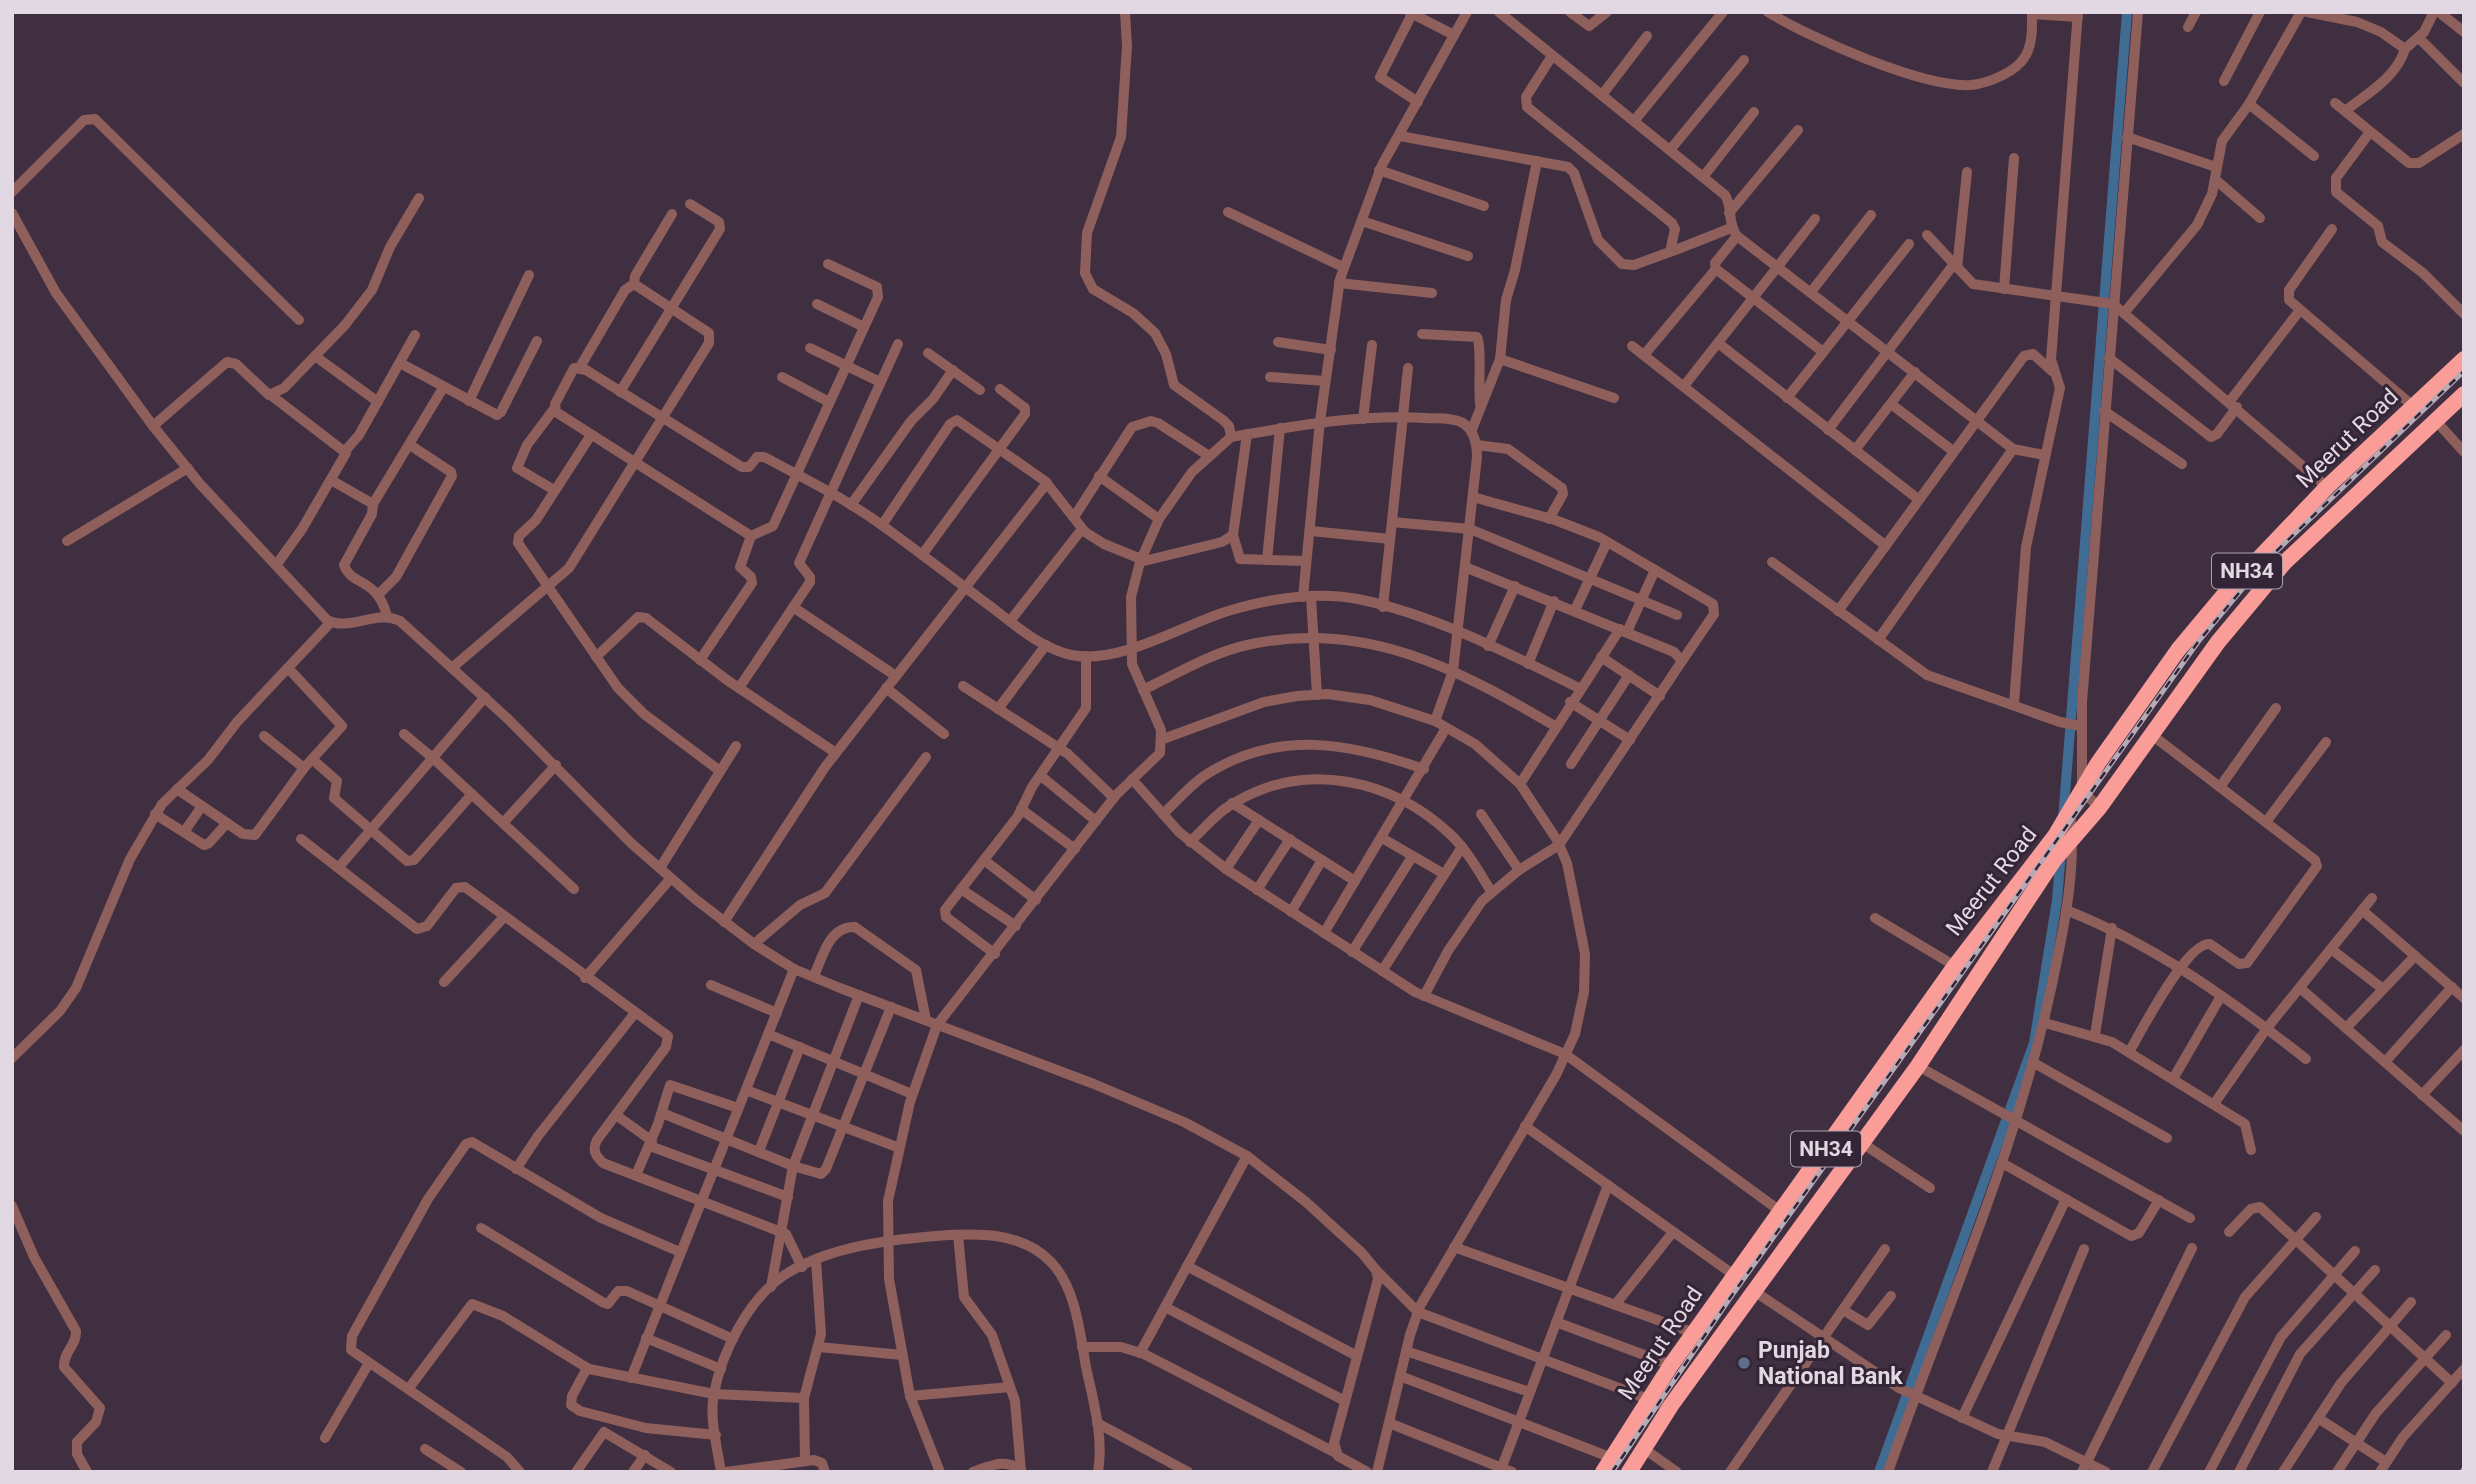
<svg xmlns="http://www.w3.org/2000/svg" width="2476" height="1484" font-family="Roboto,sans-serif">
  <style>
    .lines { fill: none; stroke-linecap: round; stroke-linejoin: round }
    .canal { stroke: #406b93; stroke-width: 10 }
    .minor { stroke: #8f5f5c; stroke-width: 10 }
    .highway { stroke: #fa9d98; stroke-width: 16 }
    .rail-casing { stroke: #b6aab7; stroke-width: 5 }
    .rail { stroke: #342536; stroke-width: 2.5; stroke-dasharray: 8; stroke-linecap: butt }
    .service-dot { fill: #5c6f8a; stroke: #342536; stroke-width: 2.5 }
    .labels { text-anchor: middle; stroke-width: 6; stroke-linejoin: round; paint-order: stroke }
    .shield { fill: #342536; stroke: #aea2af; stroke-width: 2 }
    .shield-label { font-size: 21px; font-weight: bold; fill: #e2d8e3 }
    .street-label { font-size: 23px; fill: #e2d8e3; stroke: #342536 }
    .poi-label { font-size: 23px; font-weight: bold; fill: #e2d8e3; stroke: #342536; text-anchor: start }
  </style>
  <rect width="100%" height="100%" fill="#3f2f40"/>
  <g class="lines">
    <g class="canal">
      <polyline points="2063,819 2127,12"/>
      <polyline points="1879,1472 2034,1043 2057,900 2061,852"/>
    </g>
    <g class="minor">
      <polyline points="1409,12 1454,35"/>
      <path d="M1499,12L1725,195C1733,207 1727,223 1737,236L2013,449L2044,455"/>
      <polyline points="1570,12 1589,26 1607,12"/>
      <path d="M1768,12C1810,38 1923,88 1971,85C1989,83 2017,72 2026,55C2033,42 2032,26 2032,12"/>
      <polyline points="2307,12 2357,22 2381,32 2405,49 2424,32 2434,12"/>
      <polyline points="2439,12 2464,32"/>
      <polyline points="1412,14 1380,77 1418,102"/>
      <polyline points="2032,14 2078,17"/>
      <polyline points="2188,27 2196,12"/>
      <polyline points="2419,38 2464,83"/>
      <polyline points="1552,56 1526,97 1527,107 1672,223 1675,229 1671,247 1678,249 1731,228"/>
      <polyline points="2224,81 2260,12"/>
      <polyline points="1602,95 1647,36"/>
      <polyline points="2335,103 2409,163 2419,163 2464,134"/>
      <polyline points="2249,104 2314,156"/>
      <path d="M2345,111C2368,93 2396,78 2405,49"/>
      <polyline points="1634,121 1723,12"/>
      <polyline points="2370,132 2336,178 2336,192 2378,226 2382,242 2423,273 2464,314"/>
      <polyline points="1400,136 1568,167 1574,173 1598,240 1622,264 1634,265 1678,249"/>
      <polyline points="2127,137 2216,167"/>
      <polyline points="1670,150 1744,60"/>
      <polyline points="1379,170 1484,206"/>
      <polyline points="1703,177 1754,112"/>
      <polyline points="2216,180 2260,218"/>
      <polyline points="12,192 84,120 95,119 299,320"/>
      <polyline points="1228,212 1343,267"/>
      <path d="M12,213L56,293L153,426L200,484L327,620C350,632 375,609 400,621L507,718L631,843L695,899L754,944L794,969L840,988L1094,1084L1184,1122L1247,1156L1306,1202L1362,1253L1376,1270L1378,1279L1334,1443L1338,1456L1367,1472"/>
      <polyline points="1729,213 1798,130"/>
      <polyline points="1362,221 1468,256"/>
      <polyline points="2332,229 2289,290 2289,300 2413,406"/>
      <polyline points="1927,235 1973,284 2113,304 2327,487"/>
      <polyline points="1737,236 1715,263 1716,269 1823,352"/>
      <polyline points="1957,268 1967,172"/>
      <polyline points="1339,283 1432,293"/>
      <polyline points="2004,289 2014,158"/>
      <polyline points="1811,292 1871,215"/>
      <polyline points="817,304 864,327"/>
      <polyline points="2124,313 2197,225 2212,194 2222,141 2249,104 2301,12"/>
      <path d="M1422,334L1477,337C1482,346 1478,388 1480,404"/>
      <polyline points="1278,342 1331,350"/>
      <polyline points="1718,343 1918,499"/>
      <polyline points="1632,346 1886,546"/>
      <polyline points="810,348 880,382"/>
      <polyline points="928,353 980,390"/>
      <polyline points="1644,355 1716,269"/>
      <polyline points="315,356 378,402"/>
      <polyline points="2109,358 2211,437 2217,434 2237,407"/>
      <polyline points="1500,359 1614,398"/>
      <polyline points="400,363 497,415 501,412 537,341"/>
      <polyline points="580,367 625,290 634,284"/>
      <polyline points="782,377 829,402"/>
      <polyline points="1270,377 1325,381"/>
      <polyline points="1684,386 1815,219"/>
      <polyline points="620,392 720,229 719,222 690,204"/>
      <polyline points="272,396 346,453 302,529 277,564"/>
      <polyline points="1787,398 1909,244"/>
      <polyline points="469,401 529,275"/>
      <polyline points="2230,401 2300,310"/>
      <polyline points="1891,404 1953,451"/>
      <polyline points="554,409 527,445 517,468 554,490"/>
      <polyline points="2104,411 2182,464"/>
      <polyline points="1363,419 1372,345"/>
      <polyline points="2436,421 2464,452"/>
      <polyline points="153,426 227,362 236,364 269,395 284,388 345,325 372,290 390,247 419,198"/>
      <polyline points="1828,430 1954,264"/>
      <polyline points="1471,432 1500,359 1506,300 1515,270 1537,161"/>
      <polyline points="591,435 536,520 519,536 518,543 618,688 644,714 720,771"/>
      <path d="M1231,437C1295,426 1360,414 1425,418C1437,419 1452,417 1463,423C1474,430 1477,445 1477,457L1453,671L1435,721"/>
      <polyline points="1477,445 1508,449 1562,488 1563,494 1549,519"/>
      <polyline points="346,450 359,435 415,335"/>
      <polyline points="1855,450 1915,372"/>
      <polyline points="1099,476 1159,519"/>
      <path d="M331,480L373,504L372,514L344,565C351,586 377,577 387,616"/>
      <polyline points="1473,497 1555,520 1599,537 1713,604 1714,614 1682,661"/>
      <polyline points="373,504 443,388"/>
      <polyline points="851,505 911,421 933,399 953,370"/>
      <polyline points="1074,517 1132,427 1151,421 1158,423 1209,456"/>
      <polyline points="1392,522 1470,529 1677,615"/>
      <polyline points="882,525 950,424 957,420 1045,481 1085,532 1104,544 1141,559"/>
      <polyline points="1311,531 1390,539"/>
      <polyline points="1233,535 1240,559 1306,561"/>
      <polyline points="751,536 773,526 878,297 877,287 828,264"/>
      <polyline points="67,541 188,468"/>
      <polyline points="922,555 1025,414 1025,408 1000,389"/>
      <polyline points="1267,560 1280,428"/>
      <polyline points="1140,562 1222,542 1233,535 1247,434"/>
      <polyline points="1772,562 1927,675 2060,722 2080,726"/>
      <polyline points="379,594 396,577 452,476 451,472 410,445"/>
      <polyline points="1303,597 1320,421 1340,279 1382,165 1467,12"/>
      <polyline points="1311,597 1317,695"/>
      <polyline points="793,607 896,676"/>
      <polyline points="1383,607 1408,368"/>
      <polyline points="1575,610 1607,542"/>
      <polyline points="1838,611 2024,356 2033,354 2052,371"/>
      <polyline points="1010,621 1082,529"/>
      <polyline points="1627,632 1655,570"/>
      <polyline points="1878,640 2013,449"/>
      <polyline points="1488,646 1515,586"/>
      <polyline points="596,657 638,617 646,618 727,680 836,753"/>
      <polyline points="1601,657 1660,696"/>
      <path d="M700,660L752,583L751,577L740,567L751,536L556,412L555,404L574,368L586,370L742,467H749L757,457H764C804,478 846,499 883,526C919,552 954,579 990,606C1014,624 1040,648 1071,655C1120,665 1182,625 1228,611C1268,599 1316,591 1358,599C1435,615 1510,654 1579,688"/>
      <polyline points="1528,664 1554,601"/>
      <polyline points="453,667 569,568 709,343 709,333 634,284 635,276 672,214"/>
      <polyline points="963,686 1068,754 1114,798"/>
      <polyline points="739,688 810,582 810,577 799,563 898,344"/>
      <polyline points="886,688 944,734"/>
      <path d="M1143,690C1176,674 1211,653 1247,645C1364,619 1456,668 1555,726"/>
      <polyline points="1570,702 1630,740"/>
      <polyline points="2014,703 2026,547 2060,388 2051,359 2078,12"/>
      <polyline points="998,709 1046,645"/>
      <polyline points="404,734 434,759 574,889"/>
      <polyline points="264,736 304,768"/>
      <polyline points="1163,739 1264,702 1297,696 1327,694 1370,700 1435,721 1475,744 1520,784 1557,840 1567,863 1585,954 1584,992 1575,1034 1556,1075 1420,1306 1410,1335 1377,1472"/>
      <polyline points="312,759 337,781 334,798 407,861 414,860 472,794"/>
      <polyline points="1571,764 1629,675"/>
      <polyline points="1041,776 1096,821"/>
      <polyline points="1132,779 1179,832 1226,869 1415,992 1565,1054 1780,1211"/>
      <polyline points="1520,784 1620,629"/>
      <polyline points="2220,787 2276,708"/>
      <polyline points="177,789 243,834 255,835 304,768 342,726 288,668"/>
      <polyline points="1232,803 1355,881"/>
      <polyline points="2099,807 2082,791 2082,702 2138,12"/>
      <polyline points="1021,809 1075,849"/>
      <polyline points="155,814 204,845 209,843 227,823"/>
      <path d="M1163,814C1177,801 1191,784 1207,774C1278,729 1350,743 1424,769"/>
      <polyline points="1481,814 1519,870"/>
      <polyline points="504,822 556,765"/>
      <polyline points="2266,822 2326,742"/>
      <polyline points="184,832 202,806"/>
      <polyline points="1382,838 1444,874"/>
      <path d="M301,839L417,929L427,926L456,888L465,887L668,1036L666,1047L597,1140C592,1150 595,1155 603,1163L786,1234L802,1267"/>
      <path d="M1190,842C1204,829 1217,812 1234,803C1305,760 1392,779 1450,834C1467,850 1479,872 1491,891"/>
      <polyline points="984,860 1036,900"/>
      <polyline points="338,868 485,697"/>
      <polyline points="660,868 736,746"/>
      <polyline points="1226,869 1259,820"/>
      <polyline points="961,889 1016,926"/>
      <polyline points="1257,890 1290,839"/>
      <path d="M2066,910C2155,945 2231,1000 2306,1059"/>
      <polyline points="2362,910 2464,998"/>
      <polyline points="1291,912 1322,860"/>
      <polyline points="1875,918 1955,966"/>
      <polyline points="724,922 825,767 1047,483"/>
      <polyline points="1324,933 1446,728"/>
      <polyline points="754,944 800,905 825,893 926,757"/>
      <polyline points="2331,949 2383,989"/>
      <polyline points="1352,952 1412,857"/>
      <polyline points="995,954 946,917 945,910 1018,816 1032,787 1086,708 1086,656"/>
      <polyline points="1382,971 1462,847"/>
      <path d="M814,976C823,956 829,926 855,927L916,970L926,1020"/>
      <polyline points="585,978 671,878"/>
      <polyline points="444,982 504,917"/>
      <polyline points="711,985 777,1013"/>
      <polyline points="2300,988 2464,1131"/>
      <polyline points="1424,996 1448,951 1482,901 1519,870 1559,845 1682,661 1674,652 1465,567"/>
      <polyline points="2045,1023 2112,1042 2245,1124 2251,1150"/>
      <polyline points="2346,1028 2415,956"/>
      <polyline points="768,1034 912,1094"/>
      <polyline points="2095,1035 2112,928"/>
      <path d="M2129,1052C2141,1032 2187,941 2210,944L2239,964L2247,963L2317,866L2315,860L2152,735"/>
      <polyline points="12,1058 60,1011 76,988 130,859 162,804 208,760 237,722 331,622"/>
      <polyline points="2385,1062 2452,987"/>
      <polyline points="2034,1063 2167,1138"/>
      <polyline points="1918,1066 2190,1218"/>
      <polyline points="2173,1079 2221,996"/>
      <polyline points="746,1090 897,1147"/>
      <polyline points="2422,1095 2464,1050"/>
      <polyline points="2214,1104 2267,1028 2372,898"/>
      <polyline points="662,1113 793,1166 821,1174 826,1169 891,1007"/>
      <polyline points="616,1115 652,1141"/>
      <polyline points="1525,1126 1734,1275"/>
      <polyline points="1862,1143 1930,1188"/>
      <polyline points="650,1146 788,1197"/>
      <polyline points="759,1151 800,1047"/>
      <polyline points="2002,1163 2131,1236 2139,1233 2159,1200"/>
      <polyline points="516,1169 538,1136 635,1013"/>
      <polyline points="636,1175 658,1124 670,1085 738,1108"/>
      <path d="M12,1206L34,1257L76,1331C77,1345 63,1352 64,1367L100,1408L96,1422L77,1442V1454L87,1472"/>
      <polyline points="481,1228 604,1303 608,1304 618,1291 627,1291 733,1339"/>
      <polyline points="2229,1232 2251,1209 2260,1207 2452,1383"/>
      <polyline points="958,1235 964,1297 992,1335 1015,1401 1021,1471"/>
      <polyline points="1454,1247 1694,1333"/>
      <polyline points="1187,1266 1357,1356"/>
      <polyline points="1376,1270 1418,1312 1669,1407"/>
      <polyline points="771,1287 793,1166 859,995"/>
      <polyline points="1754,1291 1899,1388 1998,1434 2045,1442 2106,1472"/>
      <polyline points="1615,1305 1673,1232"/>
      <polyline points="1165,1307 1345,1401"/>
      <polyline points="1843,1310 1868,1325 1891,1296"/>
      <polyline points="1556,1322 1671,1365"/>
      <polyline points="646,1338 721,1369"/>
      <polyline points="819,1347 902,1355"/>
      <polyline points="1082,1347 1121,1347 1144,1354 1336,1453"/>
      <polyline points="1406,1351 1530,1392"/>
      <polyline points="1140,1353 1247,1156"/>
      <polyline points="587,1368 572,1396 571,1405 580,1411 646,1428 716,1435"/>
      <polyline points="1400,1376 1612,1458"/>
      <polyline points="631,1378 794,969"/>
      <polyline points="409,1388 472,1304 503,1316 589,1369 714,1394 804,1398"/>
      <polyline points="910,1396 1010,1387"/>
      <polyline points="1962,1418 2066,1199"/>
      <polyline points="2318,1418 2386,1462"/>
      <polyline points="1097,1423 1188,1472"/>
      <polyline points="1389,1423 1512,1472"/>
      <polyline points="325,1438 369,1363"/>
      <polyline points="1643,1448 1677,1472"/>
      <polyline points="425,1449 461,1472"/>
      <polyline points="805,1461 804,1398 821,1334 816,1260"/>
      <polyline points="520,1472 507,1457 351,1350 352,1336 428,1199 466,1144 472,1142 601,1218 680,1252"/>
      <polyline points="576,1472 604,1432 671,1472"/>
      <polyline points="633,1472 645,1455"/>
      <path d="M721,1472C717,1446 709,1418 714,1393C722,1352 748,1300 783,1276C826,1247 887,1240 936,1236C976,1233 1021,1231 1051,1262C1076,1288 1080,1333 1086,1367C1093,1400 1104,1437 1098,1472"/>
      <polyline points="726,1472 814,1460 822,1463 825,1472"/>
      <polyline points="940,1472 910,1396 889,1279 888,1201 910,1102 937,1025 1116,795 1160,753 1161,730 1132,664 1131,597 1140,562 1159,519 1192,472 1231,437 1229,426 1223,420 1174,385 1166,354 1155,333 1133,313 1093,289 1085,273 1087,233 1121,137 1127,46 1125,12"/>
      <path d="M973,1472C990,1466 1008,1457 1022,1472"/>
      <polyline points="1500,1472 1608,1185"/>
      <polyline points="1730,1472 1885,1249"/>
      <path d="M1888,1472C1948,1302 2023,1137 2057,960C2067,912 2076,860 2070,813"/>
      <polyline points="1992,1472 2084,1249"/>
      <polyline points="2082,1472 2192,1248"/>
      <polyline points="2152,1472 2245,1297 2316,1217"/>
      <polyline points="2209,1472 2281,1337 2355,1251"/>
      <polyline points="2239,1472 2300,1354 2375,1270"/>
      <polyline points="2283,1472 2341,1383 2411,1302"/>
      <polyline points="2337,1472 2376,1413 2446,1335"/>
      <polyline points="2380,1472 2403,1437 2464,1369"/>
    </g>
    <g class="highway">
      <polyline points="1603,1472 1671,1365 1955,966 2055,836 2098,763 2178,650 2224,595 2327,487 2464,359"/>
      <polyline points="1629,1472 1672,1404 1918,1066 2054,860 2099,808 2218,642 2284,563 2464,394"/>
    </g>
    <g class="rail-casing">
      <g id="rail">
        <polyline points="1612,1472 1730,1298 2198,642 2264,563 2464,371"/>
        <polyline points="2462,1472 2464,1469"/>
      </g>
    </g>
    <use href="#rail" class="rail"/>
  </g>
  <circle class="service-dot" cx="1744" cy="1363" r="7"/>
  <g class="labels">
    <g class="shield">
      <rect x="2212" y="553.5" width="70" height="35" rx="5"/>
      <rect x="1791" y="1131.5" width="70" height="35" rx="5"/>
    </g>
    <g class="shield-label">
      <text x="2247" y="578">NH34</text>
      <text x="1826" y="1156">NH34</text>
    </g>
    <g class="street-label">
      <text transform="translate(2347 438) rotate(-44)" y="8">Meerut Road</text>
      <text transform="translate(1991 881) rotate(-52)" y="8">Meerut Road</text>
      <text transform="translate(1660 1343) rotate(-56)" y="8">Meerut Road</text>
    </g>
    <g class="poi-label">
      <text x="1758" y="1358">Punjab<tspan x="1758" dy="26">National Bank</tspan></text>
    </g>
  </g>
  <rect width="2476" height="1484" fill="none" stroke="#e2d8e3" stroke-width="28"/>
</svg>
